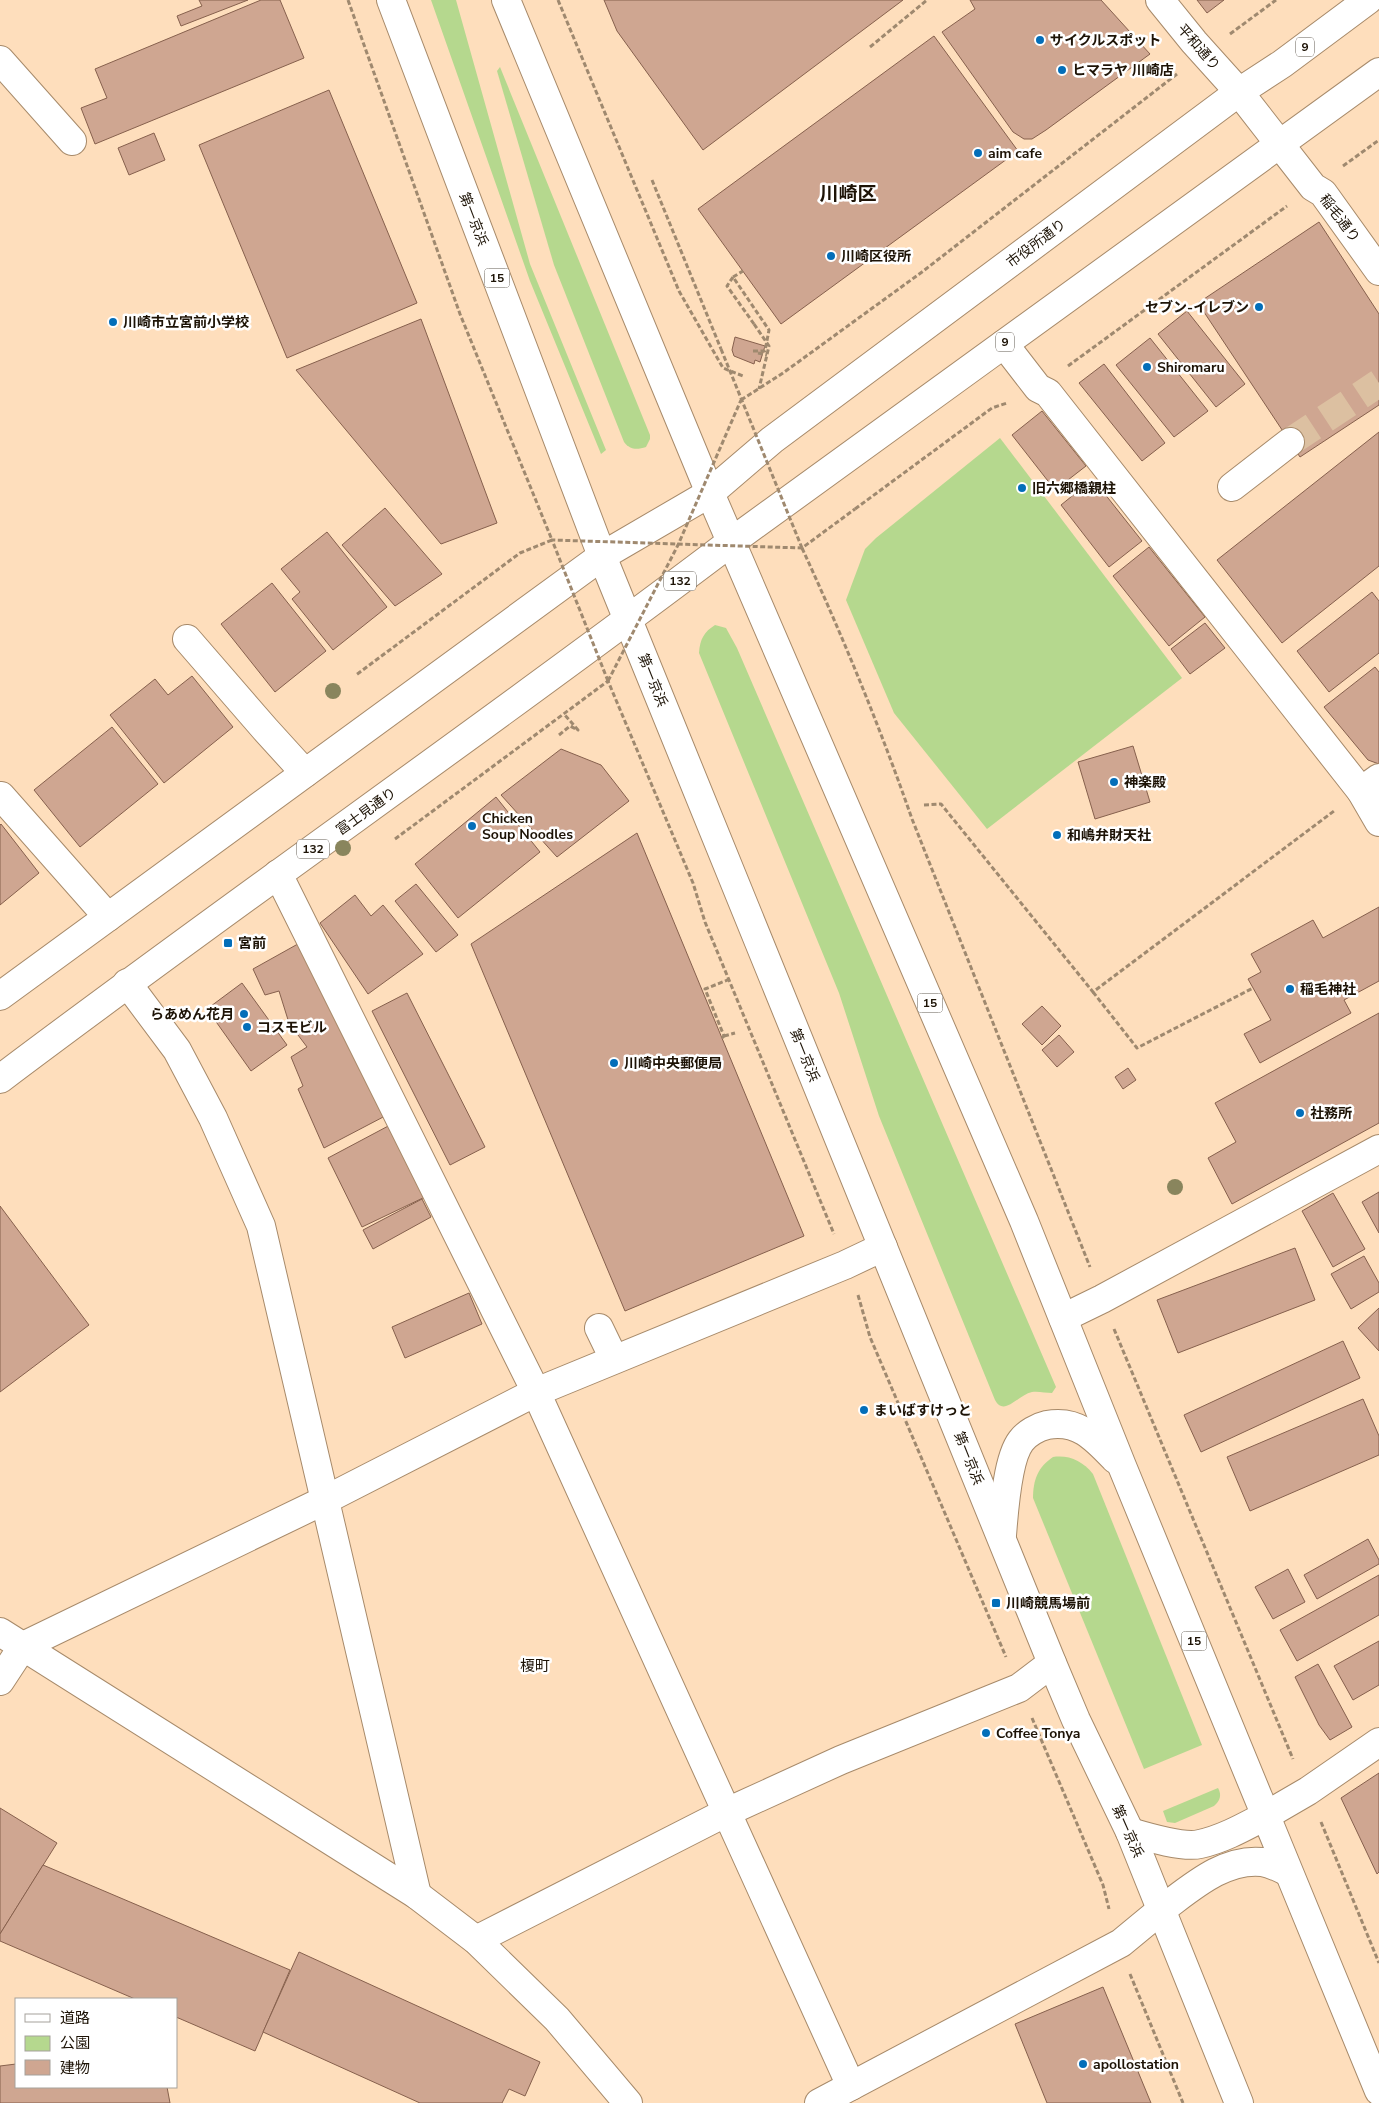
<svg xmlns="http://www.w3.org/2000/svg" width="1379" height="2103" font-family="'Nunito Sans','Noto Sans JP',sans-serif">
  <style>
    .green { fill: #b5d88e }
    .building { fill: #cfa691; stroke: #86604d }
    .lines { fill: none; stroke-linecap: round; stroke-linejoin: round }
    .minor-tunnel { stroke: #dcc0a1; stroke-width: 28; stroke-dasharray: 28 14; stroke-linecap: butt }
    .minor-casing { stroke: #a78a6a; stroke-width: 30 }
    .major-casing { stroke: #a78a6a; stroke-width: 30 }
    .highway-casing { stroke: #a78a6a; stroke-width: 30 }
    .path { stroke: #9f896f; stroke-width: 3; stroke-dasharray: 5 2.5; stroke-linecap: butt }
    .minor { stroke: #fff; stroke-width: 28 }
    .major { stroke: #fff; stroke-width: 28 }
    .highway { stroke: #fff; stroke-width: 28 }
    .path-bridge { stroke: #9f896f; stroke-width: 3; stroke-dasharray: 5 2.5; stroke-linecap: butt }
    .tree { fill: #89855d }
    .poi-dot { fill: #036eb9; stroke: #fff; stroke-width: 2 }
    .labels { text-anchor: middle; stroke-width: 5; stroke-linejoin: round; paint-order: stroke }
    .shield { fill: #fff; stroke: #615a51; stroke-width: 1 }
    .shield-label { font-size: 12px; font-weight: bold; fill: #1d1306 }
    .poi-label { font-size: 14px; font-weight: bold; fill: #1d1306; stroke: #fff; text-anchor: start }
    .street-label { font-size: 14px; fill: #1d1306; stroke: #fff }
    .neighbourhood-label { font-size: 15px; fill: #1d1306; stroke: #fff }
    .district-label { font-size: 19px; font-weight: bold; fill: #1d1306; stroke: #fff }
  </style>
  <rect width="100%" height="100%" fill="#fedebc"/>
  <g class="green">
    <polygon points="431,0 456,0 530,264 606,450 601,454 530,281"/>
    <path d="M500,67L650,435V439L646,447C637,450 630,450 624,442L554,265L497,71Z"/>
    <polygon points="1000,438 1182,678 987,829 894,713 846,600 865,549 876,538"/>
    <path d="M715,625L726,628L737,648L1056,1387L1052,1393C1046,1393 1038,1391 1032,1392C1018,1395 1004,1417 995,1400L879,1116L839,993L699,653C700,639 704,632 715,625Z"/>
    <path d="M1053,1457C1070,1455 1082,1461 1093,1474L1202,1745L1144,1769L1033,1498C1033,1480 1038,1467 1053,1457Z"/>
    <path d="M1218,1788C1222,1795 1220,1801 1214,1806L1175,1823L1167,1822L1163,1811Z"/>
  </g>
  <g class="building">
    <polygon points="199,0 248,0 181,26 177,16 202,6"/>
    <polygon points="261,0 280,0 304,58 95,144 81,108 107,98 95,69"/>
    <polygon points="604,0 903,0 703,150 617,31"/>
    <polygon points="970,0 1101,0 1150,54 1046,130 1032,139 1024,139 1013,132 942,32 975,9"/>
    <polygon points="1197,0 1224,0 1207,13"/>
    <polygon points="934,36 1018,151 781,324 698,209"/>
    <polygon points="329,90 417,303 287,358 199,145"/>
    <polygon points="154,133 165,160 129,175 118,148"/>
    <polygon points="1319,222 1379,314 1379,405 1300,457 1198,303"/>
    <polygon points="1187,311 1245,384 1216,407 1158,334"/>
    <polygon points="421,319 497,523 441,544 296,370"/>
    <polygon points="735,337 765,346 760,362 755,360 754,364 734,356 732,350"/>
    <polygon points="1150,338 1208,411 1174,437 1116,365"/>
    <polygon points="1104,364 1165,443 1142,461 1079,383"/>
    <polygon points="1042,411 1086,466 1055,490 1012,435"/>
    <polygon points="1379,432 1379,566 1282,643 1217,560"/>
    <polygon points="1093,479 1142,541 1109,567 1061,505"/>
    <polygon points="385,508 442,574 395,606 342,545"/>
    <polygon points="327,532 387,607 333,650 292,599 300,592 281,569"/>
    <polygon points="1149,547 1205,617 1169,646 1113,576"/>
    <polygon points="272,583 326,651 275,692 221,624"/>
    <polygon points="1372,592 1379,601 1379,653 1329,692 1297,651"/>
    <polygon points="1205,623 1225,648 1190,674 1171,649"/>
    <polygon points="1375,667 1379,672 1379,764 1368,760 1324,707"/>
    <polygon points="192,676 233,727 164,783 110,715 155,679 168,695"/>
    <polygon points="112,727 158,784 80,847 34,790"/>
    <polygon points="1133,746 1150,802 1095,819 1078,762"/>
    <polygon points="561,749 601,765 629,801 557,857 501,795"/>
    <polygon points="496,797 540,852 458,918 415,864"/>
    <polygon points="1,824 39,873 0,905 0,825"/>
    <polygon points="637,833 804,1236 625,1311 471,944"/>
    <polygon points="416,884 458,935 436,952 395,901"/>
    <polygon points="355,895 371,916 383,905 423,954 368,994 320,923"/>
    <polygon points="1379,907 1379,981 1344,1000 1351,1013 1260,1063 1244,1034 1271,1020 1248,979 1261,972 1251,954 1313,920 1323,938"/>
    <polygon points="305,940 387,1115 324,1148 298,1089 303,1086 291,1057 307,1047 289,1023 279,991 265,995 253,969"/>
    <polygon points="242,983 287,1045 251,1071 207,1009"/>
    <polygon points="407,993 485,1147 450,1165 372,1011"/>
    <polygon points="1042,1006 1061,1026 1042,1045 1022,1024"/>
    <polygon points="1379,1013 1379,1123 1232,1204 1208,1158 1236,1142 1215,1103"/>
    <polygon points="1059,1035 1074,1052 1057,1067 1042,1050"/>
    <polygon points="1128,1068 1136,1080 1123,1089 1115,1077"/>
    <polygon points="392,1124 425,1197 362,1227 328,1158"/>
    <polygon points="1379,1192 1379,1233 1362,1202"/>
    <polygon points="1333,1193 1365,1249 1333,1267 1302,1211"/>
    <polygon points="422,1199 431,1217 373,1249 363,1230"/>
    <polygon points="0,1206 89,1325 0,1392"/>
    <polygon points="1295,1248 1315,1300 1178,1353 1157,1300"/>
    <polygon points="1364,1256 1379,1283 1379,1292 1351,1309 1331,1274"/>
    <polygon points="469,1293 482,1324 405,1358 392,1327"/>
    <polygon points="1379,1308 1379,1351 1358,1328"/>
    <polygon points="1343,1341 1360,1378 1201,1452 1184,1415"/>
    <polygon points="1363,1399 1379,1436 1379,1455 1250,1511 1227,1457"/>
    <polygon points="1368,1539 1379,1560 1379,1564 1317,1599 1304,1575"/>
    <polygon points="1288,1569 1305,1602 1273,1619 1255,1587"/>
    <polygon points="1379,1575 1379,1615 1297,1661 1280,1630"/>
    <polygon points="1379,1641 1379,1685 1353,1700 1334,1666"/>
    <polygon points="1318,1664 1352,1727 1330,1740 1319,1725 1295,1677"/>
    <polygon points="1379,1773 1379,1872 1377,1874 1341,1798"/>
    <polygon points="0,1808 57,1843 0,1934"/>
    <polygon points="43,1865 290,1970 255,2051 176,2017 176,1999 135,1999 0,1941 0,1934"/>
    <polygon points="299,1952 540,2062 525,2096 509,2089 502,2103 420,2103 263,2032"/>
    <polygon points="1103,1987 1151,2103 1047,2103 1015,2024"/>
    <polygon points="16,2064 16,2087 167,2087 170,2103 0,2103 0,2066"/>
  </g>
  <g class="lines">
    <polyline class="minor-tunnel" points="1290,442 1379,383"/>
    <g class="minor-casing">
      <g id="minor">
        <polyline points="1160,0 1194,42 1239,92 1313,187 1323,193 1379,271"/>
        <polyline points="0,60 72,141"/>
        <polyline points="1004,344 1038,388 1048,393 1361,791 1379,822"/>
        <polyline points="1232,487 1290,442"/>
        <polyline points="187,639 265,729 305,773"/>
        <polyline points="1361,791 1379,778"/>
        <polyline points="1,796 108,917"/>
        <polyline points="278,874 536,1392 851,2086"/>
        <polyline points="127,983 177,1050 213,1118 261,1226 417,1895"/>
        <polyline points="1063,1318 1102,1299 1379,1149"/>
        <polyline points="599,1328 614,1359"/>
        <polyline points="0,1632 417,1895 476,1940 557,2019 628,2103"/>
        <polyline points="0,1681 23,1646 325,1500 536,1392 845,1265 883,1247"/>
        <polyline points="1265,1816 1308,1791 1379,1742"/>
        <polyline points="476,1940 727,1812 841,1760 1019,1688 1052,1663"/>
        <polyline points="819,2103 1121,1943 1161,1910"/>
      </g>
    </g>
    <g class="major-casing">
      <g id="major">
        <polyline points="710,493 772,440 1239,92 1282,64 1368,0"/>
        <polyline points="731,542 1379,72"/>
      </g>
    </g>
    <g class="highway-casing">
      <g id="highway">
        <polyline points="391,0 602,556 1052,1663 1076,1720 1130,1832 1239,2103"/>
        <polyline points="506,0 710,493 1024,1221 1122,1466 1379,2091"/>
        <polyline points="0,996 602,556 710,493"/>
        <path d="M0,1079C241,897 490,725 731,542"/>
        <path d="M1002,1535C1004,1512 1007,1459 1021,1441C1027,1433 1038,1427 1047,1425C1078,1419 1095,1438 1115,1459"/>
        <path d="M1130,1832C1147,1837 1183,1848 1200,1844C1223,1839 1244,1827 1265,1816"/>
        <path d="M1161,1910C1190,1889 1223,1858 1262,1862C1270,1863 1280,1868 1288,1872"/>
      </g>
    </g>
    <g class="path">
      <polyline points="348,0 460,314 552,540 520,553 356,675"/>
      <polyline points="558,0 679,291 723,368 743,376"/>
      <polyline points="1230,34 1276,0"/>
      <polyline points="870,47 927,0"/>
      <polyline points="1343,166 1379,140"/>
      <polyline points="652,180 721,349"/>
      <polyline points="733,277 743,271"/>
      <polyline points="753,351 765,351 769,330 733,277 727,286 754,324"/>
      <polyline points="758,353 767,355"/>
      <polyline points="1068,366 1287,206"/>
      <polyline points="741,400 783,373 922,272 1177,74"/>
      <polyline points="855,509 992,408 1007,403"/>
      <path d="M802,548C843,637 880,727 912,819L1090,1267"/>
      <polyline points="559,735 570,726 578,730 564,714"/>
      <polyline points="924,805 941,804 1093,992 1334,811"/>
      <polyline points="395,839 608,681 693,883 705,922 834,1234"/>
      <polyline points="1093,992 1137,1048 1253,988"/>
      <polyline points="724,1036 735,1033"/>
      <polyline points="722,1038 724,1036 705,989 730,979"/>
      <polyline points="858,1295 870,1337 1006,1657"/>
      <polyline points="1114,1329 1293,1759"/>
      <polyline points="1032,1718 1103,1885 1109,1909"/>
      <polyline points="1321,1822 1379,1963"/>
      <polyline points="1130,1974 1183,2103"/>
    </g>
    <use href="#minor" class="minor"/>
    <use href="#major" class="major"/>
    <use href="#highway" class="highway"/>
    <g class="path-bridge">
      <polyline points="754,324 769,346 759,389"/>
      <polyline points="721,349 802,548"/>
      <polyline points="608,681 552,540 802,548 855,509"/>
      <polyline points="608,681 678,545 741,400"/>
    </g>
  </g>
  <g class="tree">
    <circle cx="333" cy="691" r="8"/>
    <circle cx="343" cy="848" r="8"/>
    <circle cx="1175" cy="1187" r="8"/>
  </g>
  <g class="poi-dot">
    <circle cx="1040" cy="40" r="5"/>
    <circle cx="1062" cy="70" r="5"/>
    <circle cx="978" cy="153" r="5"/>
    <circle cx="831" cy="256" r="5"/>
    <circle cx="1259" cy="307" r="5"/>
    <circle cx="113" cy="322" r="5"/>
    <circle cx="1147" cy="367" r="5"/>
    <circle cx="1022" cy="488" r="5"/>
    <circle cx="1114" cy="782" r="5"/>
    <circle cx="472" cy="826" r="5"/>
    <circle cx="1057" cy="835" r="5"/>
    <rect x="223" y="938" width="10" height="10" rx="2.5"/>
    <circle cx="1290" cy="989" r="5"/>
    <circle cx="244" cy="1014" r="5"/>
    <circle cx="247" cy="1027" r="5"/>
    <circle cx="614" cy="1063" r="5"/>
    <circle cx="1300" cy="1113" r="5"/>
    <circle cx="864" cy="1410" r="5"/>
    <rect x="991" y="1598" width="10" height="10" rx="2.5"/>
    <circle cx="986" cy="1733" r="5"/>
    <circle cx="1083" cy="2064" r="5"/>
  </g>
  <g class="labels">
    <g class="shield">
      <rect x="1296" y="37.5" width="18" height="19" rx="4"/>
      <rect x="484.5" y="268.5" width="25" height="19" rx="4"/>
      <rect x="996" y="332.5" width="18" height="19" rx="4"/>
      <rect x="664" y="571.5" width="32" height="19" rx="4"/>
      <rect x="297" y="839.5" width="32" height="19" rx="4"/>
      <rect x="917.5" y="993.5" width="25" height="19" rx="4"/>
      <rect x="1181.5" y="1631.5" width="25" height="19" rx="4"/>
    </g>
    <g class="shield-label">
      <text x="1305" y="51">9</text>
      <text x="497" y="282">15</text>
      <text x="1005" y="346">9</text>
      <text x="680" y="585">132</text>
      <text x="313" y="853">132</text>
      <text x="930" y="1007">15</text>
      <text x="1194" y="1645">15</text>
    </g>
    <g class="poi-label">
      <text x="1050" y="45">サイクルスポット</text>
      <text x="1072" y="75">ヒマラヤ 川崎店</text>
      <text x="988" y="158">aim cafe</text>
      <text x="841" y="261">川崎区役所</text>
      <text x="1249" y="312" text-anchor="end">セブン-イレブン</text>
      <text x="123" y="327">川崎市立宮前小学校</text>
      <text x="1157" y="372">Shiromaru</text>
      <text x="1032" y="493">旧六郷橋親柱</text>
      <text x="1124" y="787">神楽殿</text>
      <text x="482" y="823">Chicken<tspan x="482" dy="16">Soup Noodles</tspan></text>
      <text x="1067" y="840">和嶋弁財天社</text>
      <text x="238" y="948">宮前</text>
      <text x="1300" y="994">稲毛神社</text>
      <text x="234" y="1019" text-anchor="end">らあめん花月</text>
      <text x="257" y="1032">コスモビル</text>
      <text x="624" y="1068">川崎中央郵便局</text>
      <text x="1310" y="1118">社務所</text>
      <text x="874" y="1415">まいばすけっと</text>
      <text x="1006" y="1608">川崎競馬場前</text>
      <text x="996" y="1738">Coffee Tonya</text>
      <text x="1093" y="2069">apollostation</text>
    </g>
    <g class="street-label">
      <text transform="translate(1199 47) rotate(49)" y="5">平和通り</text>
      <text transform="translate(1340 218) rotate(53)" y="5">稲毛通り</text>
      <text transform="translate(474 219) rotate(69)" y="5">第一京浜</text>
      <text transform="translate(1036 243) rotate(-37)" y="5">市役所通り</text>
      <text transform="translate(653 680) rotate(68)" y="5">第一京浜</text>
      <text transform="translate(366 811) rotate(-36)" y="5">富士見通り</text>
      <text transform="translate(805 1055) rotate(68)" y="5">第一京浜</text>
      <text transform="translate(969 1458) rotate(68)" y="5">第一京浜</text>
      <text transform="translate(1128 1831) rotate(66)" y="5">第一京浜</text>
    </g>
    <g class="neighbourhood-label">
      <text x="535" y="1671">榎町</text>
    </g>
    <g class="district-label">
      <text x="848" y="200">川崎区</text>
    </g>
  </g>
  <rect x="15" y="1998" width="162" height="90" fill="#ffffff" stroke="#a5a19b"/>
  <rect x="25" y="2014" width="25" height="8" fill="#ffffff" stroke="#a5a19b"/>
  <text x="60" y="2023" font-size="15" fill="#1d1306">道路</text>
  <rect x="25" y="2036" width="25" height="15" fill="#b5d88e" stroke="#a5a19b"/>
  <text x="60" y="2048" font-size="15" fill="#1d1306">公園</text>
  <rect x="25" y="2060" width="25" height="15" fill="#cfa691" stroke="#a5a19b"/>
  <text x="60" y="2073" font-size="15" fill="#1d1306">建物</text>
</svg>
